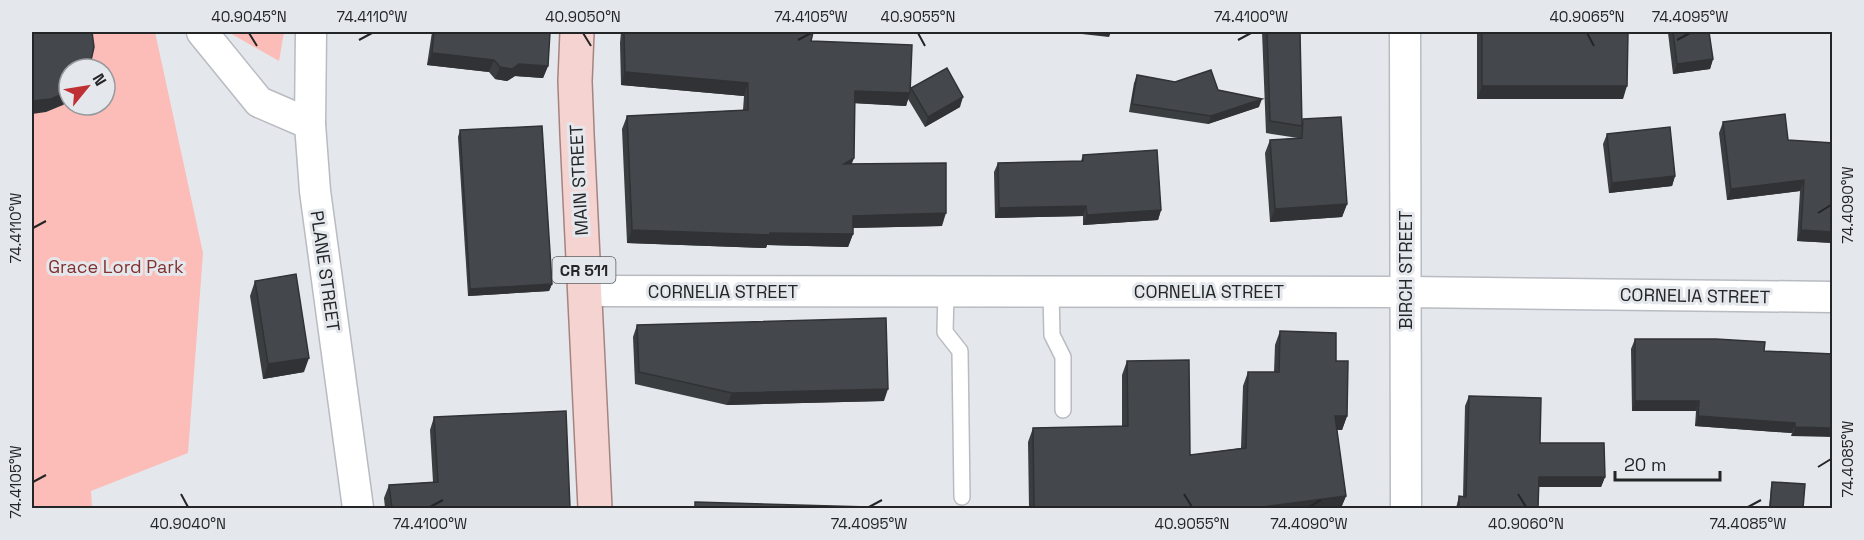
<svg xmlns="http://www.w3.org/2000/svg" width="1864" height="540" font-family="'Space Grotesk',sans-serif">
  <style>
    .green { fill: #fcbcb7; fill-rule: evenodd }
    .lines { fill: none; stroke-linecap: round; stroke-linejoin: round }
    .lane-casing { stroke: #b8bbc1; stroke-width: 18 }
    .street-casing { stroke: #b8bbc1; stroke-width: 33 }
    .primary-casing { stroke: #a78380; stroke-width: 36 }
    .lane { stroke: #fff; stroke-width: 15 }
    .street { stroke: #fff; stroke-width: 30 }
    .primary { stroke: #f5d3d0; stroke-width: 33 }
    .wall { fill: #3a3e41 }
    .shaded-wall { fill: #303235 }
    .building { fill: #44484c; stroke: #303235; stroke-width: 1.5 }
    .ticks { fill: none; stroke: #232527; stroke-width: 2 }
    .labels { text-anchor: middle; stroke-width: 6; stroke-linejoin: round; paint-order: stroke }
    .shield { fill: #e4e8ed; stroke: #5d6062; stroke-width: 1.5 }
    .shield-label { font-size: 16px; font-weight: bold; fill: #232527 }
    .street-label { font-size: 18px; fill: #232527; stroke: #e4e8ed }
    .park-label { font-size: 18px; fill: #81312f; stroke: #e4e8ed }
    .neatline { fill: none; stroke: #232527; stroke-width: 2 }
    .ticks-label { font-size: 15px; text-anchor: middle; fill: #232527 }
  </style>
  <rect width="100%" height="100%" fill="#e4e8ed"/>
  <g class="green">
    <path d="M32,32H155L203,253L188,453L91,491L92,508H32ZM69,69H105V105H69Z"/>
    <polygon points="228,32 284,32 279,61"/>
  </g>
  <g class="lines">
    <g class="lane-casing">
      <g id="lane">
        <polyline points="946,292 945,332 960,351 962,497"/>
        <polyline points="1051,292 1052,335 1063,357 1063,410"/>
      </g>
    </g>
    <g class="street-casing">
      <g id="street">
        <polyline points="202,32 259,102 310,124"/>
        <polyline points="311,32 310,124 315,191 358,508"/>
        <polyline points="1405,32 1406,508"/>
        <polyline points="585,291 1407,292 1832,297"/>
      </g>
    </g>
    <g class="primary-casing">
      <polyline id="primary" points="577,32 575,81 577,134 595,508"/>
    </g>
    <use href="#lane" class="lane"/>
    <use href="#street" class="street"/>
    <use href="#primary" class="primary"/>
  </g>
  <g class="wall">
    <polygon points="432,32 550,32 548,66 543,78 515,76 507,81 495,79 489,72 427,65"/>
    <polygon points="621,32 813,32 811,41 910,90 911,88 960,107 925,127 908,99 906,106 855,103 852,164 942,226 853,228 853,234 848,247 767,245 766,248 627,243 622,129 627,116 743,110 744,96 621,85 620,43"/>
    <polygon points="1262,32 1300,32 1302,122 1347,204 1342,217 1270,222 1265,153 1270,140 1298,138 1298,137 1298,138 1266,133"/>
    <polygon points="1477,32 1628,32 1623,99 1477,99"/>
    <polygon points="1668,33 1668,32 1709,32 1713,59 1710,69 1673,74"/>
    <polygon points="1137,75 1218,90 1259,107 1208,124 1129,112 1134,83"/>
    <polygon points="1723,122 1788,140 1833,143 1833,243 1797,241 1800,191 1727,200 1719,133"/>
    <polygon points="460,130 552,284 549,291 468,296 458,137"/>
    <polygon points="1607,134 1675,176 1672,186 1609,193 1603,144"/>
    <polygon points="1083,155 1161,210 1158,220 1083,225 1083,216 995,218 994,172 998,163 1081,161"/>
    <polygon points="255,281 304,372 263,379 250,296"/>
    <polygon points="637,325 884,401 727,405 635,384 633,337"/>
    <polygon points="1280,331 1336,361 1347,416 1342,430 1337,430 1346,496 1341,508 1029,508 1028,442 1033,428 1122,426 1122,375 1127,361 1190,455 1241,448 1243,386 1248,372 1274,372 1275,345"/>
    <polygon points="1635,339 1764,351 1833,354 1791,436 1792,433 1695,426 1696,411 1632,411 1631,349"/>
    <polygon points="1469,396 1540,443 1605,477 1601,487 1539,487 1538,508 1456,508 1459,496 1463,497 1465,406"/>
    <polygon points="434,417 570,508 385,508 384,498 389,485 433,482 430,430"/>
    <polygon points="1772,482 1803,508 1769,508 1771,487"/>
  </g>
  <g class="shaded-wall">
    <polygon points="1064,32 1111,32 1109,37"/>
    <polygon points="432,53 494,60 489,72 427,65"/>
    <polygon points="1713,59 1710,69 1673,74 1677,64"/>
    <polygon points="519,64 548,66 543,78 515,76 507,81 495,79 500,67"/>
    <polygon points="625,72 748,83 744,96 621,85"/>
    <polygon points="1482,86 1627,86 1623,99 1477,99"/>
    <polygon points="69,91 69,100 63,105 46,112 32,114 32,101"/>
    <polygon points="855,91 910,93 906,106 850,103"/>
    <polygon points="963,97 960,107 925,127 928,117"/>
    <polygon points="1262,99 1259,107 1208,124 1211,116"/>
    <polygon points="854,158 849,171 844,164"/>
    <polygon points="1675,176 1672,186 1609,193 1612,183"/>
    <polygon points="1804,180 1800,191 1727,200 1731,189"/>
    <polygon points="1347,204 1342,217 1270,222 1275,209"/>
    <polygon points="1086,206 1083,216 995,218 999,208"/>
    <polygon points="1161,210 1158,220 1083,225 1087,215"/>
    <polygon points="946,213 942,226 848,228 853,216"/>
    <polygon points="632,230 770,233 853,234 848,247 767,245 766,248 627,243"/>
    <polygon points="1801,230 1833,232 1833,243 1797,241"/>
    <polygon points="552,284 549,291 468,296 470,289"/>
    <polygon points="309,358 304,372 263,379 268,364"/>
    <polygon points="888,389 884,401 727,405 732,393"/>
    <polygon points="1635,401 1699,401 1696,411 1632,411"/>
    <polygon points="1335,416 1347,416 1342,430 1330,430"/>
    <polygon points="1698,416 1795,423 1792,433 1695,426"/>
    <polygon points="1795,427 1833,428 1833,437 1791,436"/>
    <polygon points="1539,477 1605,477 1601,487 1536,487"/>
    <polygon points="1346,496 1341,508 1255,508"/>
  </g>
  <g class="building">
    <polygon points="32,32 92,32 94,47 90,65 88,69 69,69 69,91 67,92 51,99 32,101"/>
    <polygon points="434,32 550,32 548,66 519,64 512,69 500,67 494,60 432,53"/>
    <polygon points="624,32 813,32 811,41 912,45 910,93 855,91 854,158 844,164 946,163 946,213 853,216 853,234 770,233 770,235 632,230 627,116 748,110 748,83 625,72"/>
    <polygon points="1267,32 1300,32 1302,126 1270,121"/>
    <polygon points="1482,32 1628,32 1627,86 1482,86"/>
    <polygon points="1673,32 1709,32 1713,59 1677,64"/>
    <polygon points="947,68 963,97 928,117 911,88"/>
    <polygon points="1211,70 1218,90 1262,99 1211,116 1132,104 1137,75 1175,82"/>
    <polygon points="1785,114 1788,140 1833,143 1833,232 1801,230 1804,180 1731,189 1723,122"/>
    <polygon points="1341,117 1347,204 1275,209 1270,140 1302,138 1303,119"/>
    <polygon points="542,126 552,284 470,289 460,130"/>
    <polygon points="1670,127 1675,176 1612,183 1607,134"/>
    <polygon points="1157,150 1161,210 1087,215 1086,206 999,208 998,163 1083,161 1083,155"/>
    <polygon points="296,274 309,358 268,364 255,281"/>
    <polygon points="886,318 888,389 732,393 639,372 637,325"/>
    <polygon points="1280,331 1336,333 1336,361 1348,361 1347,416 1335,416 1346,496 1255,508 1034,508 1033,428 1128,426 1127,361 1189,360 1190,455 1246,448 1248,372 1279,372"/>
    <polygon points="1635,339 1716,339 1765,342 1764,351 1833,354 1833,428 1795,427 1795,423 1698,416 1699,401 1635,401"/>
    <polygon points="1469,396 1541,398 1540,443 1604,443 1605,477 1539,477 1538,508 1459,508 1459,496 1466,497"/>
    <polygon points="566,411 570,508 392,508 389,485 438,482 434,417"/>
    <polygon points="1772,482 1805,484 1803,508 1770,508"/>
    <polygon points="695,502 868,507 868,508 695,508"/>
  </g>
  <path class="ticks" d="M249,33L257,46M583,33L591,46M918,33L925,46M1587,33L1594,46M359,40L372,33M798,40L811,33M1238,40L1251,33M1677,40L1690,33M1818,213L1831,205M33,228L46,221M1818,467L1831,459M33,482L46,475M181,494L188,507M1184,494L1192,507M1518,494L1526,507M430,507L443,500M869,507L882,500M1309,507L1321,500M1748,507L1761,500"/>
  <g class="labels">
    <rect class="shield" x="552.5" y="257" width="63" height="26" rx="4.5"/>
    <g class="shield-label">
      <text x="584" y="276">CR 511</text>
    </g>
    <g class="street-label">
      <text transform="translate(579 180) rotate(-93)" y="6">MAIN STREET</text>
      <text transform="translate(1406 270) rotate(-90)" y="6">BIRCH STREET</text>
      <text transform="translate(325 271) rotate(82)" y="6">PLANE STREET</text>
      <text x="723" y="298">CORNELIA STREET</text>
      <text x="1209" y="298">CORNELIA STREET</text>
      <text transform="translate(1695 296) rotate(1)" y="6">CORNELIA STREET</text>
    </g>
    <g class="park-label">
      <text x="116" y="273">Grace Lord Park</text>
    </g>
  </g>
  <rect width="1864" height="540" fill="none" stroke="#e4e8ed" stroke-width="66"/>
  <g transform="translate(87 87) rotate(60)"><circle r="28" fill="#e4e8ed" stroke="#979a9e" stroke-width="1.5"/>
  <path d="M0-4.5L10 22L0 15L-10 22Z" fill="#bf3034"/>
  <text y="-9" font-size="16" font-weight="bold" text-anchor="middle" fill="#232527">N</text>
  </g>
  <path d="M1615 471v9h105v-9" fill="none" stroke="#232527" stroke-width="3"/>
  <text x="1624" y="471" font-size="18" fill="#232527" stroke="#e4e8ed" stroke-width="4.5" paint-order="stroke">20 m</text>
  <rect x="33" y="33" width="1798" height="474" class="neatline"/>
  <g class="ticks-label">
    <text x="249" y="22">40.9045°N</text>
    <text x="372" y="22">74.4110°W</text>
    <text x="583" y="22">40.9050°N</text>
    <text x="811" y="22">74.4105°W</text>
    <text x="918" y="22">40.9055°N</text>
    <text x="1251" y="22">74.4100°W</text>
    <text x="1587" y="22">40.9065°N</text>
    <text x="1690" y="22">74.4095°W</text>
    <text transform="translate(1848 205) rotate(-90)" y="5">74.4090°W</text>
    <text transform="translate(16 228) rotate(-90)" y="5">74.4110°W</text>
    <text transform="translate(1848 459) rotate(-90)" y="5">74.4085°W</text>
    <text transform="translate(16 482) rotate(-90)" y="5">74.4105°W</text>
    <text x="188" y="529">40.9040°N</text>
    <text x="430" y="529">74.4100°W</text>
    <text x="869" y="529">74.4095°W</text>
    <text x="1192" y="529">40.9055°N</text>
    <text x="1309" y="529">74.4090°W</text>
    <text x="1526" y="529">40.9060°N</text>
    <text x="1748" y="529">74.4085°W</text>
  </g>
</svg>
